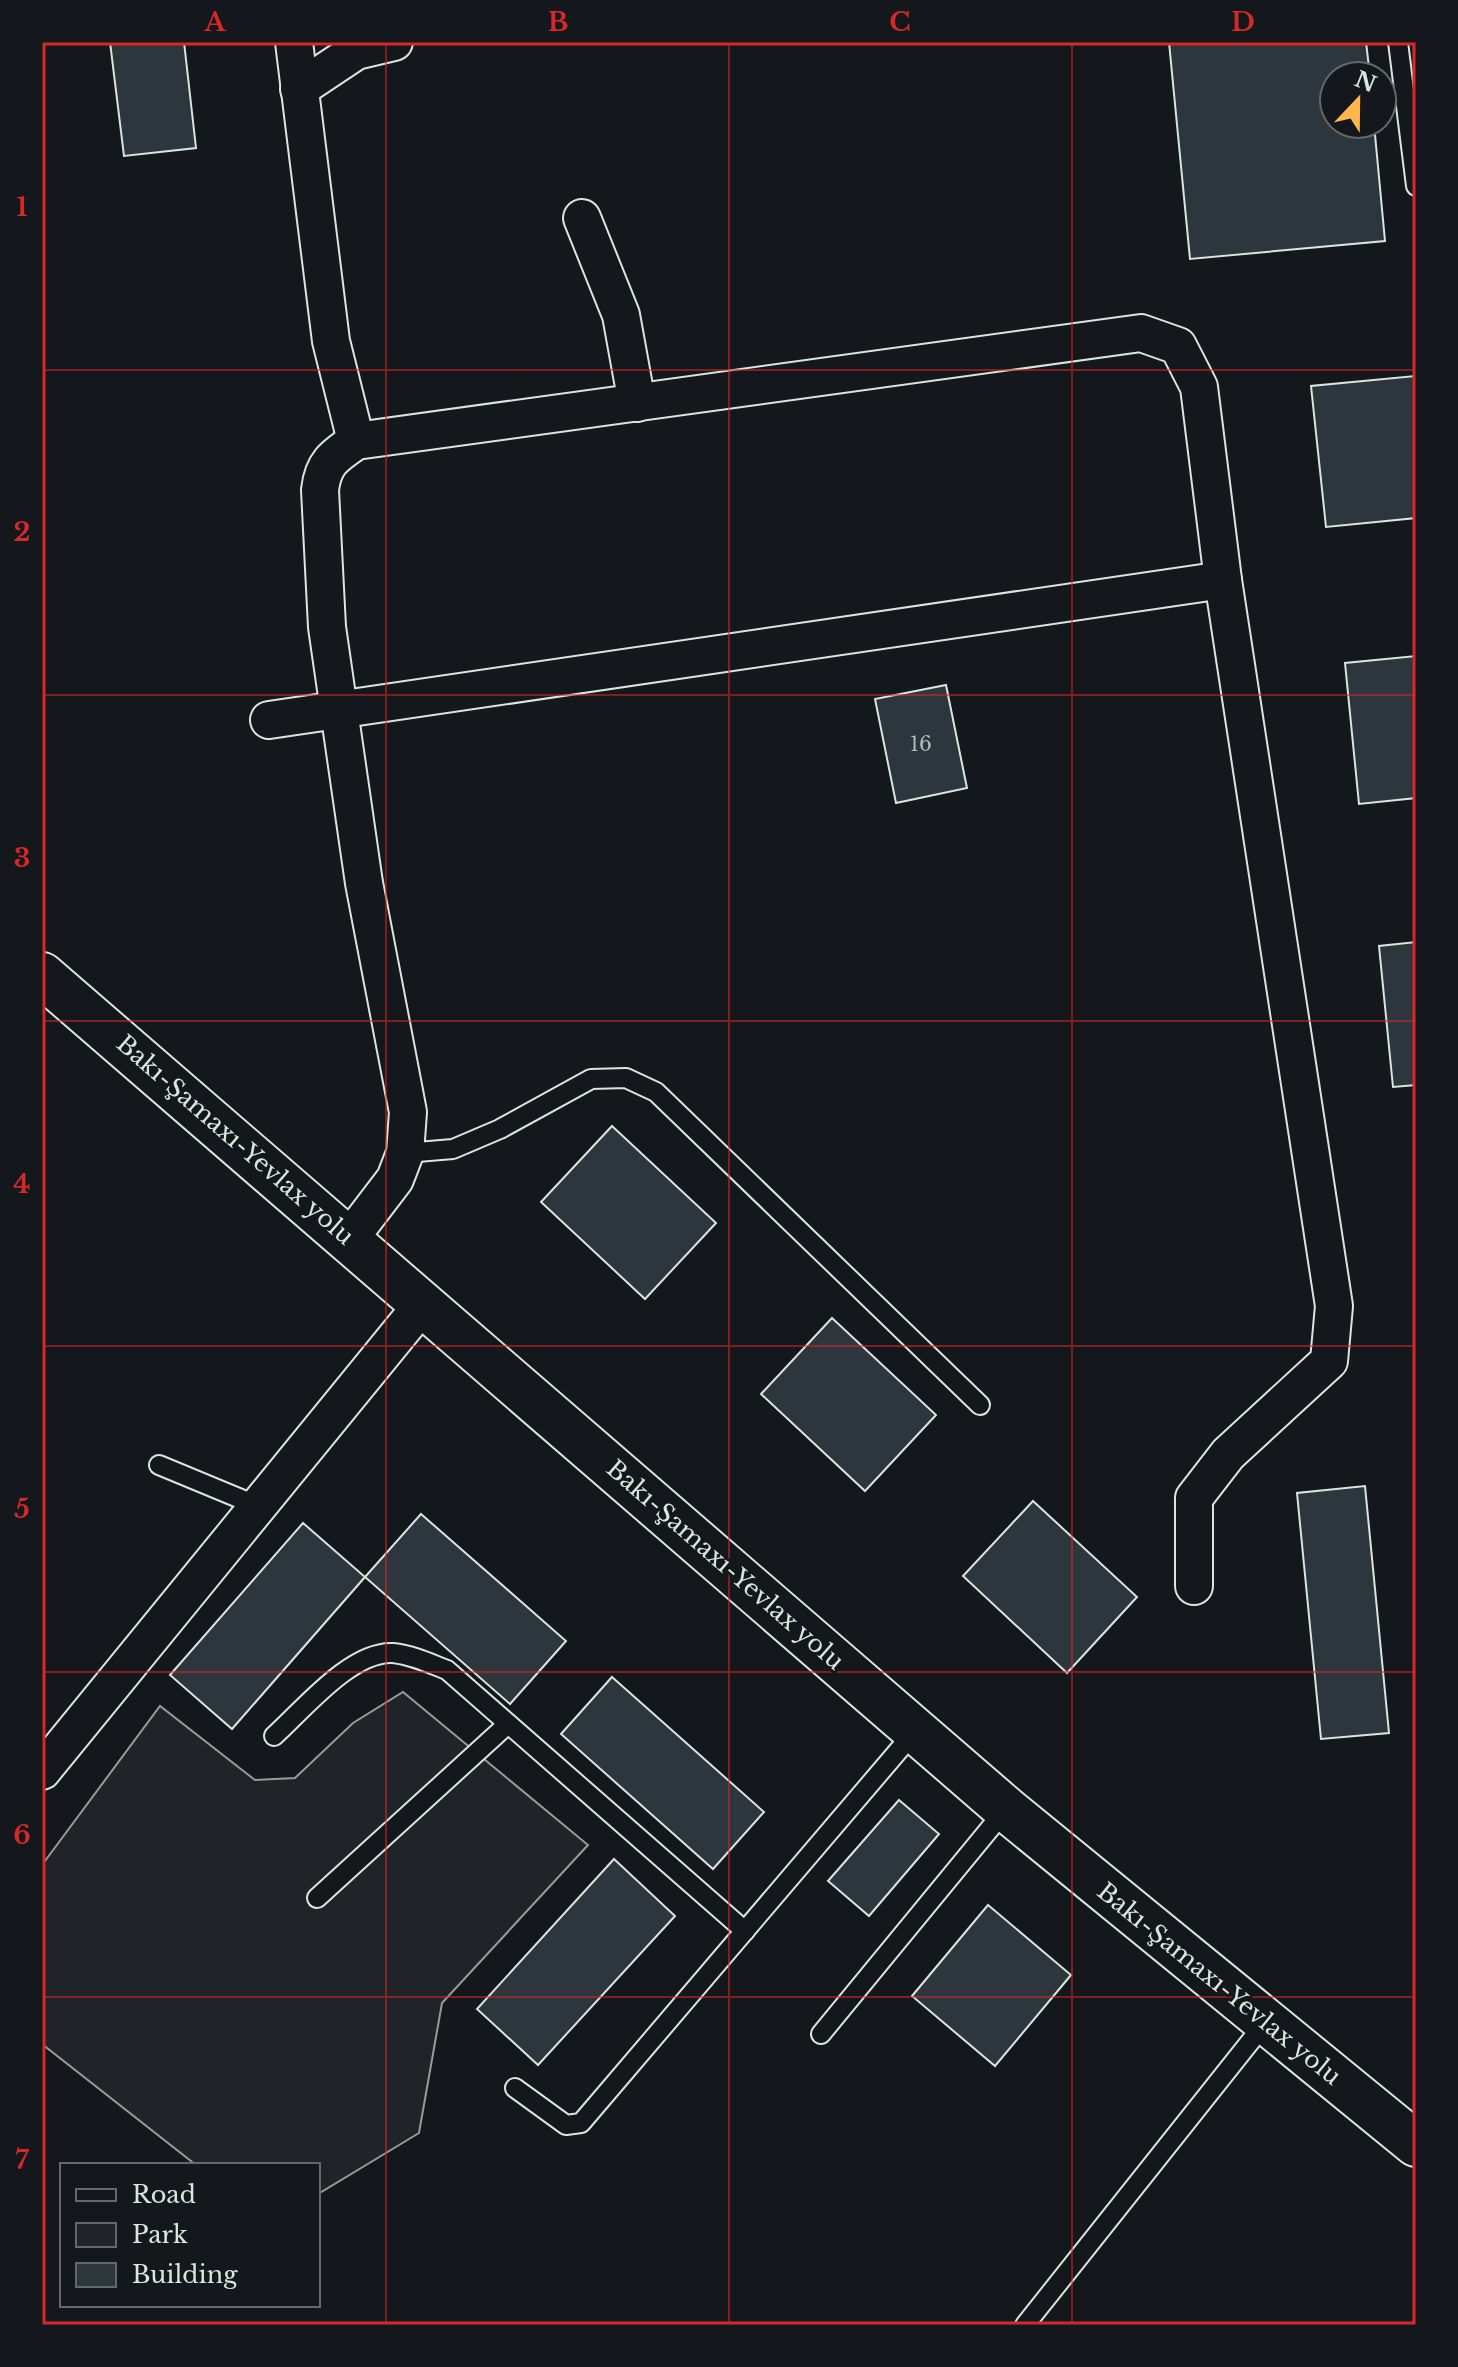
<svg xmlns="http://www.w3.org/2000/svg" width="1458" height="2367" font-family="'Libre Baskerville',serif">
  <style>
    .green { fill: #202428; stroke: #939e99; stroke-width: 2 }
    .building { fill: #2c363c; stroke: #d8e6dc; stroke-width: 2 }
    .lines { fill: none; stroke-linecap: round; stroke-linejoin: round }
    .service-casing { stroke: #d8e6dc; stroke-width: 22 }
    .minor-casing { stroke: #d8e6dc; stroke-width: 40 }
    .trunk-casing { stroke: #d8e6dc; stroke-width: 48 }
    .service { stroke: #14181c; stroke-width: 18 }
    .minor { stroke: #14181c; stroke-width: 36 }
    .trunk { stroke: #14181c; stroke-width: 44 }
    .grid { fill: none; stroke: #d62828; stroke-width: 2; stroke-opacity: 0.55 }
    .labels { text-anchor: middle; stroke-width: 6; stroke-linejoin: round; paint-order: stroke }
    .number-label { font-size: 20px; fill: #adbab4 }
    .street-label { font-size: 24px; fill: #d8e6dc; stroke: #14181c }
    .neatline { fill: none; stroke: #d62828; stroke-width: 3 }
    .grid-label { font-size: 26px; text-anchor: middle; font-weight: bold; fill: #d62828 }
  </style>
  <rect width="100%" height="100%" fill="#14181c"/>
  <polygon class="green" points="403,1692 588,1845 442,2003 419,2133 318,2194 318,2165 196,2165 42,2044 42,1865 160,1706 255,1780 295,1778 353,1723"/>
  <g class="building">
    <polygon points="110,42 184,42 196,148 124,156"/>
    <polygon points="1169,42 1366,42 1370,76 1334,76 1334,124 1374,124 1385,241 1190,259"/>
    <polygon points="1415,376 1416,518 1326,527 1311,386"/>
    <polygon points="1416,656 1416,798 1359,804 1345,663"/>
    <polygon points="946,685 967,788 896,803 875,699"/>
    <polygon points="1416,942 1416,1085 1393,1087 1379,946"/>
    <polygon points="612,1126 716,1223 645,1299 541,1202"/>
    <polygon points="832,1318 936,1415 865,1491 761,1394"/>
    <polygon points="1365,1486 1389,1733 1321,1739 1297,1493"/>
    <polygon points="1033,1501 1137,1597 1067,1673 963,1576"/>
    <polygon points="421,1514 566,1641 510,1704 365,1577"/>
    <polygon points="303,1523 365,1577 232,1729 170,1675"/>
    <polygon points="612,1677 764,1812 713,1869 561,1734"/>
    <polygon points="899,1800 939,1834 869,1916 828,1881"/>
    <polygon points="614,1859 675,1916 538,2065 477,2009"/>
    <polygon points="988,1905 1071,1975 995,2066 912,1996"/>
  </g>
  <g class="lines">
    <g class="service-casing">
      <g id="service">
        <polyline points="1398,42 1416,186"/>
        <polyline points="405,1153 453,1149 500,1129 591,1079 626,1078 656,1092 980,1405"/>
        <polyline points="159,1465 258,1506"/>
        <path d="M274,1736C304,1709 351,1651 393,1653C412,1655 429,1663 447,1670L745,1931"/>
        <polyline points="317,1898 508,1724"/>
        <polyline points="821,2034 1006,1809"/>
        <polyline points="515,2088 566,2125 581,2123 916,1730"/>
        <polyline points="1025,2325 1265,2023"/>
      </g>
    </g>
    <g class="minor-casing">
      <g id="minor">
        <polyline points="294,42 331,341 356,441"/>
        <polyline points="299,89 356,51 394,42"/>
        <polyline points="582,218 621,315 637,403"/>
        <polyline points="269,720 1223,580"/>
        <path d="M350,1238L395,1179L405,1153L408,1112L364,883L327,627L320,490C323,463 334,456 356,441L1141,333L1178,346L1199,387L1223,580L1334,1306L1329,1361L1228,1454L1194,1498V1586"/>
        <polyline points="42,1771 423,1304"/>
      </g>
    </g>
    <g class="trunk-casing">
      <polyline id="trunk" points="42,975 1006,1809 1416,2144"/>
    </g>
    <use href="#service" class="service"/>
    <use href="#minor" class="minor"/>
    <use href="#trunk" class="trunk"/>
  </g>
  <path class="grid" d="M386,42V2325M729,42V2325M1072,42V2325M42,370H1416M42,695H1416M42,1021H1416M42,1346H1416M42,1672H1416M42,1997H1416"/>
  <g class="labels">
    <g class="number-label">
      <text x="921" y="751">16</text>
    </g>
    <g class="street-label">
      <text transform="translate(235 1140) rotate(41)" y="8">Bakı-Şamaxı-Yevlax yolu</text>
      <text transform="translate(725 1565) rotate(41)" y="8">Bakı-Şamaxı-Yevlax yolu</text>
      <text transform="translate(1219 1984) rotate(39)" y="8">Bakı-Şamaxı-Yevlax yolu</text>
    </g>
  </g>
  <rect width="1458" height="2367" fill="none" stroke="#14181c" stroke-width="88"/>
  <rect x="60" y="2163" width="260" height="144" fill="#14181c" stroke="#626a69" stroke-width="2"/>
  <rect x="76" y="2189" width="40" height="12" fill="#14181c" stroke="#626a69" stroke-width="2"/>
  <text x="132" y="2203" font-size="24" fill="#d8e6dc">Road</text>
  <rect x="76" y="2223" width="40" height="24" fill="#202428" stroke="#626a69" stroke-width="2"/>
  <text x="132" y="2243" font-size="24" fill="#d8e6dc">Park</text>
  <rect x="76" y="2263" width="40" height="24" fill="#2c363c" stroke="#626a69" stroke-width="2"/>
  <text x="132" y="2283" font-size="24" fill="#d8e6dc">Building</text>
  <g transform="translate(1358 100) rotate(22)"><circle r="38" fill="#14181c" stroke="#626a69" stroke-width="2"/>
  <path d="M0-6L14 30L0 20L-14 30Z" fill="#ffb74d"/>
  <text y="-12" font-size="22" font-weight="bold" text-anchor="middle" fill="#d8e6dc">N</text>
  </g>
  <rect x="44" y="44" width="1370" height="2279" class="neatline"/>
  <g class="grid-label">
    <text x="215" y="31">A</text>
    <text x="558" y="31">B</text>
    <text x="900" y="31">C</text>
    <text x="1243" y="31">D</text>
    <text x="22" y="216">1</text>
    <text x="22" y="541">2</text>
    <text x="22" y="867">3</text>
    <text x="22" y="1193">4</text>
    <text x="22" y="1518">5</text>
    <text x="22" y="1844">6</text>
    <text x="22" y="2169">7</text>
  </g>
</svg>
